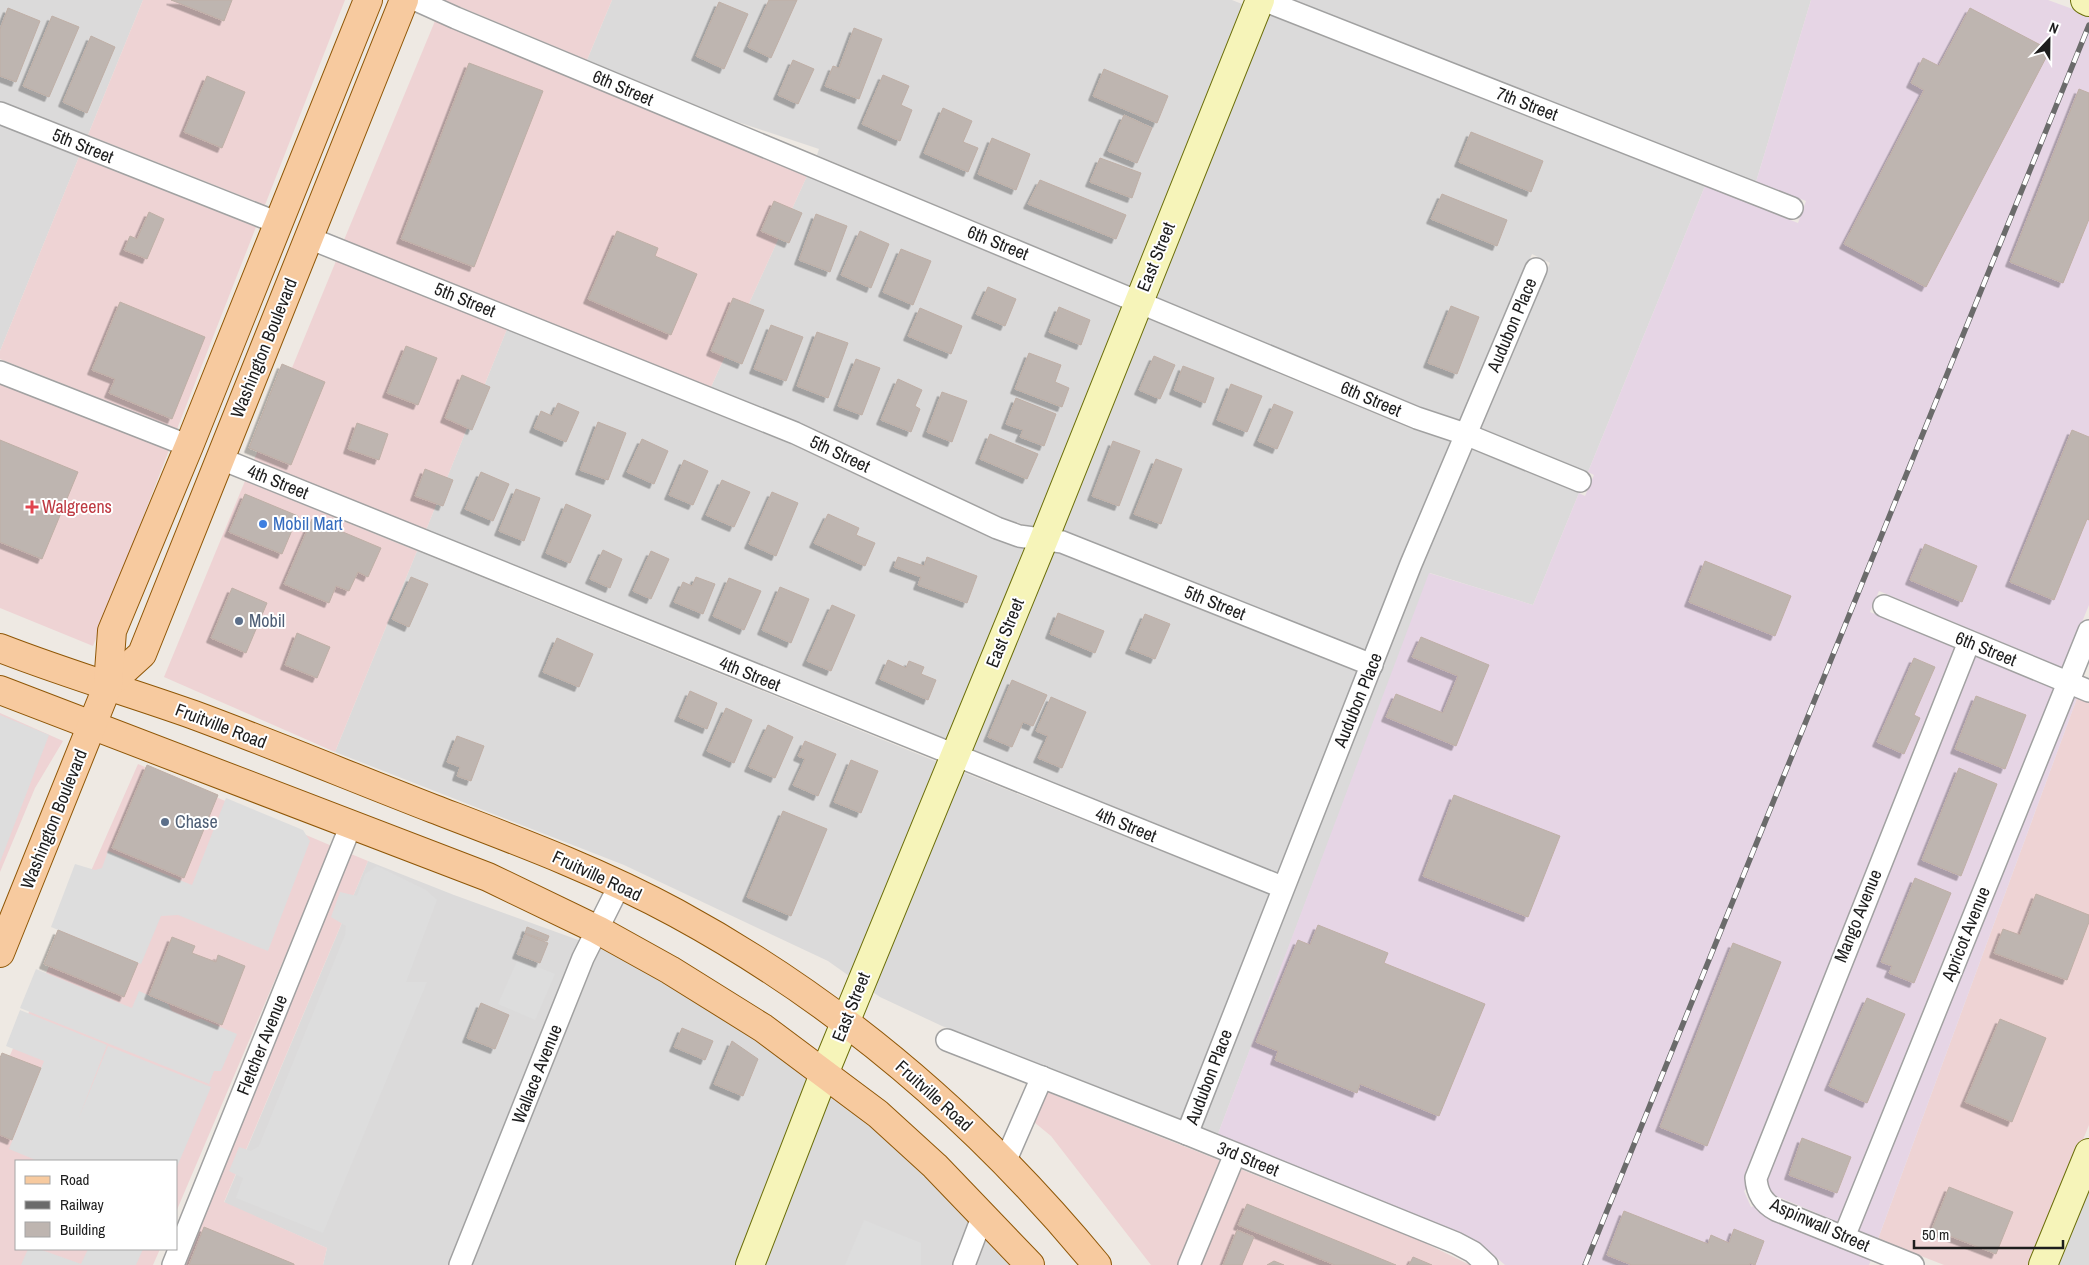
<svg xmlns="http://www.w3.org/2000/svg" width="2089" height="1265" font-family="'Archivo Narrow',sans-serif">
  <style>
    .residential { fill: #dbdada }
    .commercial { fill: #eed3d4 }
    .industrial { fill: #e6d5e5 }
    .parking { fill: #ddd }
    .building { fill: #beb5b0; stroke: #bfafa6; filter: url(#shadow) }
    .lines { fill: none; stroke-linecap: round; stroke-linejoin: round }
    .street-casing { stroke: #a1a1a1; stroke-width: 24 }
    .secondary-casing { stroke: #6b6e0a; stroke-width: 30 }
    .primary-casing { stroke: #8f5707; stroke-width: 30 }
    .street { stroke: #fff; stroke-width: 21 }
    .secondary { stroke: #f6f4b9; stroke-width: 28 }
    .primary { stroke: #f7ca9f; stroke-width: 28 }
    .rail-casing { stroke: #6b6b6b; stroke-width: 5.5 }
    .rail { stroke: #fff; stroke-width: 4; stroke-dasharray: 11; stroke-linecap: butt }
    .health-dot { fill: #e0444e; stroke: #fff; stroke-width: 2 }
    .shop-dot { fill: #3f7fe0; stroke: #fff; stroke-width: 2 }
    .service-dot { fill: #5c6f8a; stroke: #fff; stroke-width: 2 }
    .labels { text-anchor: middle; stroke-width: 4; stroke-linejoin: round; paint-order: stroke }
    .street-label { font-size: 18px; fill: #1d1d1d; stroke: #fff }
    .health-label { font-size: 18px; fill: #be3a42; stroke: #fff; text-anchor: start }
    .shop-label { font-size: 18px; fill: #366cbe; stroke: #fff; text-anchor: start }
    .service-label { font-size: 18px; fill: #4e5e75; stroke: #fff; text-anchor: start }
  </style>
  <defs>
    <filter id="shadow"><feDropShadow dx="-4.5" dy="4.5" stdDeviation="0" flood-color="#0004"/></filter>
  </defs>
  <rect width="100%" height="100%" fill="#eee9e3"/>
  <g class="residential">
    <polygon points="0,0 143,0 88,135 0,101"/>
    <polygon points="612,0 1232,0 1247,6 1132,287 817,155 819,149 732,120 587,60"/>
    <polygon points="1294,0 1811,0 1756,182"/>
    <polygon points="1266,14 1705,186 1588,472 1479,427 1550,263 1532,254 1460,420 1421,407 1151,296"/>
    <polygon points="0,125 79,157 0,351"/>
    <polygon points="807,176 1124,309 1037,527 1022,524 1001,517 800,423 711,387"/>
    <polygon points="1143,317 1412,429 1450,441 1366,651 1059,530"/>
    <polygon points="507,329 790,444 992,538 1015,546 1029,548 949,742 426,530"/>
    <polygon points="1470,449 1579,493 1533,605 1430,573 1218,1134 1201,1127 1292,891"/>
    <polygon points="417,551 940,763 852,978 828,961 624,865 335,752"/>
    <polygon points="1050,552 1059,553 1358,672 1277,873 968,749"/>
    <polygon points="960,771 1269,894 1181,1119 942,1026 880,997 870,990"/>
    <polygon points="368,861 454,895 581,941 449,1265 323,1265 327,1248 224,1203"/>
    <polygon points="600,948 616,954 722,1014 811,1078 739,1265 471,1265"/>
    <polygon points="828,1091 871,1123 971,1219 953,1265 761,1265"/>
    <polygon points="2089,1180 2089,1265 2054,1265"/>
    <polygon points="987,1235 1015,1265 975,1265"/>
  </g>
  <g class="commercial">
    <polygon points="143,0 345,0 265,205 88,135"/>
    <polygon points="444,0 612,0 587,60"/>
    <polygon points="435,21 807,176 711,387 344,240"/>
    <polygon points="79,157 256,227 177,429 0,359 0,351"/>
    <polygon points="336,261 507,329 426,530 254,460"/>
    <polygon points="0,384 169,450 93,646 0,608"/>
    <polygon points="245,481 417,551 335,752 164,677"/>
    <polygon points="2077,698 2089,703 2089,1125 2032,1265 1944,1265 1878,1239"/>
    <polygon points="0,713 63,741 35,788 0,872"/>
    <polygon points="138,764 332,846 176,1212 176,1161 16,1161 16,1249 160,1249 153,1265 0,1265 0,1078"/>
    <polygon points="351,854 368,861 224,1202 327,1248 323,1265 184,1265"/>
    <polygon points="1047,1092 1221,1161 1178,1265 1151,1265 1051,1136 1034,1122"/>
    <polygon points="1240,1169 1421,1241 1470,1265 1200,1265"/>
  </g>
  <g class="industrial">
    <polygon points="1811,0 2048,0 2089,15 2089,605 2063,668 1879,591 1870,612 1955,648 1746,1175 1746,1189 1744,1191 1751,1207 1754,1206 1770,1220 1871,1260 1869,1265 1505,1265 1480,1243 1461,1233 1218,1134 1429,573 1533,605 1579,493 1585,496 1594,475 1588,472 1705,186 1798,223 1806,201 1756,182"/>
    <polygon points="1974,656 2055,689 1838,1222 1776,1196 1768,1187 1766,1180"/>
    <polygon points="2074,697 2077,698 1878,1239 1857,1230"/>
  </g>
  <g class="parking">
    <polygon points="0,715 49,735 0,862"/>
    <polygon points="226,798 303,830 310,841 268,951 178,915 161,916 141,964 51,927 75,864 95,870 102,868 108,851 192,885"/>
    <polygon points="377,866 426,890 437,900 406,982 427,982 323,1233 236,1198 243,1178 229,1171 239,1147 251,1151 259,1146 345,935 346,926 331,917 340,892 357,896 365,874"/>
    <polygon points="518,959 555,974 535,1020 498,1004"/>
    <polygon points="36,969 132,1008 139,991 168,1004 172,1011 193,1020 201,1019 237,1034 221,1071 214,1071 209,1084 20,1008"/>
    <polygon points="20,1010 107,1045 78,1120 108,1046 211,1087 176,1169 176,1161 38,1161 9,1149 44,1061 6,1046"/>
    <polygon points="864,1220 921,1243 921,1265 845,1265"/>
    <polygon points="28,1249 39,1249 81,1264 88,1249 143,1249 136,1265 21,1265"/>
  </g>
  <g class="building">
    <polygon points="171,0 232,0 224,21"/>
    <polygon points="769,0 797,0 771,58 748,47"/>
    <polygon points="719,2 748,14 724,69 696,56"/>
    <polygon points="8,8 40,21 16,82 0,76 0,29"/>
    <polygon points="1970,8 2050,50 1926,287 1844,244 1924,90 1911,83 1923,58 1939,66"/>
    <polygon points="52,16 79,27 49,97 23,86"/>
    <polygon points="854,28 882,39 859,99 825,86 833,66 839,68"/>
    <polygon points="91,36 115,47 87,113 63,102"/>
    <polygon points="793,60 814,69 798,104 778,95"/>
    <polygon points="469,63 543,91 474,267 401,239"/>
    <polygon points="1104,69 1168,96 1157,123 1093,96"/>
    <polygon points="883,75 909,86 901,105 912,110 900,141 862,124"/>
    <polygon points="207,76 245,92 222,148 184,132"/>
    <polygon points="2079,89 2089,93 2089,219 2063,283 2010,262"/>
    <polygon points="943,108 972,121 963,142 978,148 968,172 924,153"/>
    <polygon points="1124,115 1152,128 1137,163 1108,151"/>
    <polygon points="1471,132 1543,161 1531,192 1459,162"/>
    <polygon points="992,138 1030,154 1016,190 978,174"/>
    <polygon points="1100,158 1141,173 1132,198 1090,182"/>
    <polygon points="1040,180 1126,215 1116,239 1028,204"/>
    <polygon points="1442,194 1507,220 1497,246 1431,219"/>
    <polygon points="774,201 802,213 789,243 761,231"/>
    <polygon points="149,212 164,219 147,259 124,250 130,236 137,239"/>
    <polygon points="816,214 847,226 830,272 799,260"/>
    <polygon points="617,231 658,248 655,256 697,274 671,335 588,299"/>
    <polygon points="860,231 889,244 871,288 841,275"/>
    <polygon points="901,249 931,261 913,305 883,292"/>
    <polygon points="988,287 1016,299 1005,326 976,314"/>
    <polygon points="733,298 764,310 742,364 711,351"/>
    <polygon points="120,302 205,337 172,419 109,393 115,379 92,370"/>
    <polygon points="1451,306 1479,317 1457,374 1428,363"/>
    <polygon points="1059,307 1090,320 1081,345 1049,332"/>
    <polygon points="920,308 962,326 951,354 908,336"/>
    <polygon points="771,325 803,337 786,381 754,369"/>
    <polygon points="817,332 848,343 828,398 797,386"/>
    <polygon points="406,346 437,358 418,405 387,393"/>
    <polygon points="1029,353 1061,365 1055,382 1069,388 1062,407 1015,389"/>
    <polygon points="1154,356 1175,365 1160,399 1139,390"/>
    <polygon points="856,359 880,368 862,415 838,406"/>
    <polygon points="282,364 325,382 291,465 249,448"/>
    <polygon points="1183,366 1214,378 1205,403 1174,390"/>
    <polygon points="462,375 490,387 472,430 445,418"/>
    <polygon points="898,379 922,390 915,406 920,409 911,432 881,420"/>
    <polygon points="1231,384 1262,396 1247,432 1217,420"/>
    <polygon points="942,392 967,401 952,442 927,432"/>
    <polygon points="1016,398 1056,414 1044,446 1020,437 1023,430 1006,424"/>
    <polygon points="558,403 579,412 566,442 534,428 541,411 552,416"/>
    <polygon points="1274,404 1293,412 1277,449 1258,441"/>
    <polygon points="598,422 626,433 608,480 580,470"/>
    <polygon points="357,423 388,434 379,460 348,449"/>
    <polygon points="2072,430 2089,437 2089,520 2087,519 2054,600 2010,582"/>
    <polygon points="990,434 1038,454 1027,479 980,459"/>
    <polygon points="642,439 668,451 654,484 627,472"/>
    <polygon points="0,440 78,472 42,559 0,542"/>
    <polygon points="1113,441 1140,451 1119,506 1092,496"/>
    <polygon points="1156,459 1182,469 1161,524 1134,514"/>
    <polygon points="684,460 708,471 693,505 669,495"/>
    <polygon points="425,469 453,480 443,506 415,496"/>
    <polygon points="481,472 509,484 493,521 465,509"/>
    <polygon points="722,480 750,492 734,527 706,515"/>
    <polygon points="516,489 540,498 524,541 499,531"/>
    <polygon points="772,492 798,503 776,556 749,544"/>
    <polygon points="245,494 298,516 282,554 229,532"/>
    <polygon points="566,504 591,515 570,563 546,553"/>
    <polygon points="828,514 859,528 856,535 875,543 865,566 814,543"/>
    <polygon points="312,519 381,548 368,577 358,572 349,591 336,586 329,603 284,584"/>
    <polygon points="1925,544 1977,566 1962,602 1910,580"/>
    <polygon points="603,550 622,559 610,588 590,579"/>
    <polygon points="651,551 669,559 651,599 633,591"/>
    <polygon points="898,557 924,566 927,557 977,576 967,603 918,585 921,577 894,567"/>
    <polygon points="1705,561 1791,596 1775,636 1689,602"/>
    <polygon points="411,577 428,584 409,627 392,619"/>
    <polygon points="696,577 715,584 703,614 674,602 683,582 692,586"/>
    <polygon points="729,578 761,591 744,630 713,616"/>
    <polygon points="780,587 809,599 791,643 762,630"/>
    <polygon points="232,588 267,603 246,653 211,638"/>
    <polygon points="832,605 855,615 831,671 807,661"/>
    <polygon points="1058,613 1104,631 1095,653 1050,634"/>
    <polygon points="1145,614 1170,624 1155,659 1130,649"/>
    <polygon points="297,633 330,647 317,678 285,665"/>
    <polygon points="1421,637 1489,665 1456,746 1386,717 1396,694 1443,713 1458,676 1412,657"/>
    <polygon points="557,638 593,654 579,687 543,672"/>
    <polygon points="1914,658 1935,667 1914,715 1920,718 1904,754 1877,742"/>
    <polygon points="888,660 906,668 909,661 924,667 921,674 936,680 928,700 880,679"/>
    <polygon points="1012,680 1047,695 1033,726 1023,722 1012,747 988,737"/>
    <polygon points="690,691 717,703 707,729 679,717"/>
    <polygon points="1976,696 2026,715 2005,769 1955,749"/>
    <polygon points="1051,697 1086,712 1062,768 1038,758 1048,736 1036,731"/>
    <polygon points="726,708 752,720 734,763 707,751"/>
    <polygon points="768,725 793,737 775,778 749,767"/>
    <polygon points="457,736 484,746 471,781 457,776 460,767 447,762"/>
    <polygon points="805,741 836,754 818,796 793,785 805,759 798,756"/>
    <polygon points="851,760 878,771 861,813 834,802"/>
    <polygon points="147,765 218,795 184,878 112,848"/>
    <polygon points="1959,768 1997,784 1961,876 1922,860"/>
    <polygon points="1454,795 1560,836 1528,917 1423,876"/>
    <polygon points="783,811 827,829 791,916 747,897"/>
    <polygon points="1915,878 1951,893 1914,983 1889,973 1892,966 1881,962"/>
    <polygon points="2036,894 2089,915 2089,922 2067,980 1994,953 2003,929 2020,935"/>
    <polygon points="1318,925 1388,953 1384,963 1485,1004 1439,1116 1360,1084 1357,1093 1275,1060 1278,1051 1256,1042 1298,940 1310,945"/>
    <polygon points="527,927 549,936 547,941 525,933"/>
    <polygon points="58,930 138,963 124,997 44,964"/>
    <polygon points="525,934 548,943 540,963 517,954"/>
    <polygon points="172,937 195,946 192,953 216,962 218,955 245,966 222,1025 149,995"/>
    <polygon points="1733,943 1781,962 1707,1146 1660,1127"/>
    <polygon points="1867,998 1905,1014 1867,1103 1829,1086"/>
    <polygon points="481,1003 509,1015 495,1049 467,1038"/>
    <polygon points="2000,1019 2046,1038 2012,1122 1965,1102"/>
    <polygon points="682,1028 713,1041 705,1060 674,1047"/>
    <polygon points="732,1041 758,1059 743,1096 714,1084"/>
    <polygon points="2,1053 41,1068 12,1140 0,1135 0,1058"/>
    <polygon points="1802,1138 1851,1157 1837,1193 1789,1175"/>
    <polygon points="1949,1187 2013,1212 1996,1254 1932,1229"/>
    <polygon points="1247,1204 1396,1265 1335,1265 1238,1225"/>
    <polygon points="1624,1211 1708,1244 1711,1235 1729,1243 1734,1229 1764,1241 1755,1265 1750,1263 1749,1265 1632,1265 1607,1255"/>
    <polygon points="204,1227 294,1264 294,1265 189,1265"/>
    <polygon points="1237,1230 1254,1237 1242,1265 1223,1265"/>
    <polygon points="1413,1257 1432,1265 1409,1265"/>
    <polygon points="1274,1261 1284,1265 1267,1265"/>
  </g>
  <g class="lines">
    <g class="street-casing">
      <g id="street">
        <polyline points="416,0 456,18 1417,418 1465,434 1580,481"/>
        <polyline points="1263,0 1792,208"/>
        <polyline points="0,113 278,223"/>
        <polyline points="309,238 795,433 997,528 1019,536 1062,542 1372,665"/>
        <polyline points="0,372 189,446"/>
        <polyline points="219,458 1282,887"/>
        <polyline points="1884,606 2089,691"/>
        <polyline points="947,1040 1187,1134 1456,1243 1473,1252 1487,1265"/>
        <polyline points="1187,1134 1411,564 1536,269"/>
        <polyline points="1005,1162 1042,1077"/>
        <polyline points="1844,1237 2089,631"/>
        <polyline points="173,1265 351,825"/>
        <polyline points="460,1265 583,958 619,886"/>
        <polyline points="964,1265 983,1215"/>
        <polyline points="1189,1265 1235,1154"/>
        <path d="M1913,1265L1776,1210C1763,1203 1757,1193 1756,1178L1969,642"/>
      </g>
    </g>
    <g class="secondary-casing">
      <g id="secondary">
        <polyline points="2085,0 2089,2"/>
        <polyline points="750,1265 824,1074 1044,539 1260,0"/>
        <polyline points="2043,1265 2089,1153"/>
      </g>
    </g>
    <g class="primary-casing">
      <g id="primary">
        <path d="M0,648C64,673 129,692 194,715C275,745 354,778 434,809C515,840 599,871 676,913C838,1001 979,1122 1097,1265"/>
        <polyline points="108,685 142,654 404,0"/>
        <polyline points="0,690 488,877 598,930 670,970 763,1028 878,1114 935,1166 1030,1265"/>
        <polyline points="0,953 108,685 112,631 189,446 368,0"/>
      </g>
    </g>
    <use href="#street" class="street"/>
    <use href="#secondary" class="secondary"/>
    <use href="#primary" class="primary"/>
    <g class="rail-casing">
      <polyline id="rail" points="1585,1265 2089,25"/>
    </g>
    <use href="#rail" class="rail"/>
  </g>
  <path class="health-dot" d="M29.5 499.5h5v5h5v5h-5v5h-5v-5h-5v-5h5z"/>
  <circle class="shop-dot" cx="263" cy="524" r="5"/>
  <g class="service-dot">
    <circle cx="239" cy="621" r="5"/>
    <circle cx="165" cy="822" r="5"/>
  </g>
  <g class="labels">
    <g class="street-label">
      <text transform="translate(623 88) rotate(23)" y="6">6th Street</text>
      <text transform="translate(1527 104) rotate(21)" y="6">7th Street</text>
      <text transform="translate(83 146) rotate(22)" y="6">5th Street</text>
      <text transform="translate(998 243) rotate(22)" y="6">6th Street</text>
      <text transform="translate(1156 257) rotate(-68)" y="6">East Street</text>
      <text transform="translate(465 300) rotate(22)" y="6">5th Street</text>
      <text transform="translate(1512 325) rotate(-67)" y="6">Audubon Place</text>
      <text transform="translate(264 348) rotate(-68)" y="6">Washington Boulevard</text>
      <text transform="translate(1371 399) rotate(23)" y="6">6th Street</text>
      <text transform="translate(840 454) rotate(25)" y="6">5th Street</text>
      <text transform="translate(278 482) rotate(22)" y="6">4th Street</text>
      <text transform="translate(1215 603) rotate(22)" y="6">5th Street</text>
      <text transform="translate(1005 633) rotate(-68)" y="6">East Street</text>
      <text transform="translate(1986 649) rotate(22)" y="6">6th Street</text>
      <text transform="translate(750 674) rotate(22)" y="6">4th Street</text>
      <text transform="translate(1358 700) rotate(-68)" y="6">Audubon Place</text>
      <text transform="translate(221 726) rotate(21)" y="6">Fruitville Road</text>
      <text transform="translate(54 819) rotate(-68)" y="6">Washington Boulevard</text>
      <text transform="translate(1126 825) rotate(22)" y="6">4th Street</text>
      <text transform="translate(597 876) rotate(25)" y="6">Fruitville Road</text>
      <text transform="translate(1858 916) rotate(-68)" y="6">Mango Avenue</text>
      <text transform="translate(1966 934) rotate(-68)" y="6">Apricot Avenue</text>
      <text transform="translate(851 1007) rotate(-68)" y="6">East Street</text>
      <text transform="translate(262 1045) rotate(-68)" y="6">Fletcher Avenue</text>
      <text transform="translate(537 1074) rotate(-68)" y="6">Wallace Avenue</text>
      <text transform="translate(1209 1077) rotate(-69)" y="6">Audubon Place</text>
      <text transform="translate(934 1096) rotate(42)" y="6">Fruitville Road</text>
      <text transform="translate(1248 1159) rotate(22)" y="6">3rd Street</text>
      <text transform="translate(1820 1225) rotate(24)" y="6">Aspinwall Street</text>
    </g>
    <g class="health-label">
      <text x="42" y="513">Walgreens</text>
    </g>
    <g class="shop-label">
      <text x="273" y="530">Mobil Mart</text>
    </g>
    <g class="service-label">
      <text x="249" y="627">Mobil</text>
      <text x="175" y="828">Chase</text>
    </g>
  </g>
  <rect x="15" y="1160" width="162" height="90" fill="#ffffff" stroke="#a5a5a5"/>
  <rect x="25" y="1176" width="25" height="8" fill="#f7ca9f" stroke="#a5a5a5"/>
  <text x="60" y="1185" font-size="15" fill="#1d1d1d">Road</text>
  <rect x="25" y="1201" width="25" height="8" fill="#6b6b6b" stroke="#a5a5a5"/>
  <text x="60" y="1210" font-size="15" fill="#1d1d1d">Railway</text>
  <rect x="25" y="1222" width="25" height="15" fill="#beb5b0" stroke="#a5a5a5"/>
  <text x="60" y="1235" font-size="15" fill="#1d1d1d">Building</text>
  <g transform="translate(2049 40) rotate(22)" stroke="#ffffff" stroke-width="4" paint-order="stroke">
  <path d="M0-4L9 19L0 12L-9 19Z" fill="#1d1d1d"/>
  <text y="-8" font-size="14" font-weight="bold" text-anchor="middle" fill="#1d1d1d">N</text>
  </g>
  <path d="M1914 1240v8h149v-8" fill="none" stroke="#1d1d1d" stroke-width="2.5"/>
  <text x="1922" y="1240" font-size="15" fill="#1d1d1d" stroke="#ffffff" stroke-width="4" paint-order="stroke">50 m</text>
</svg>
